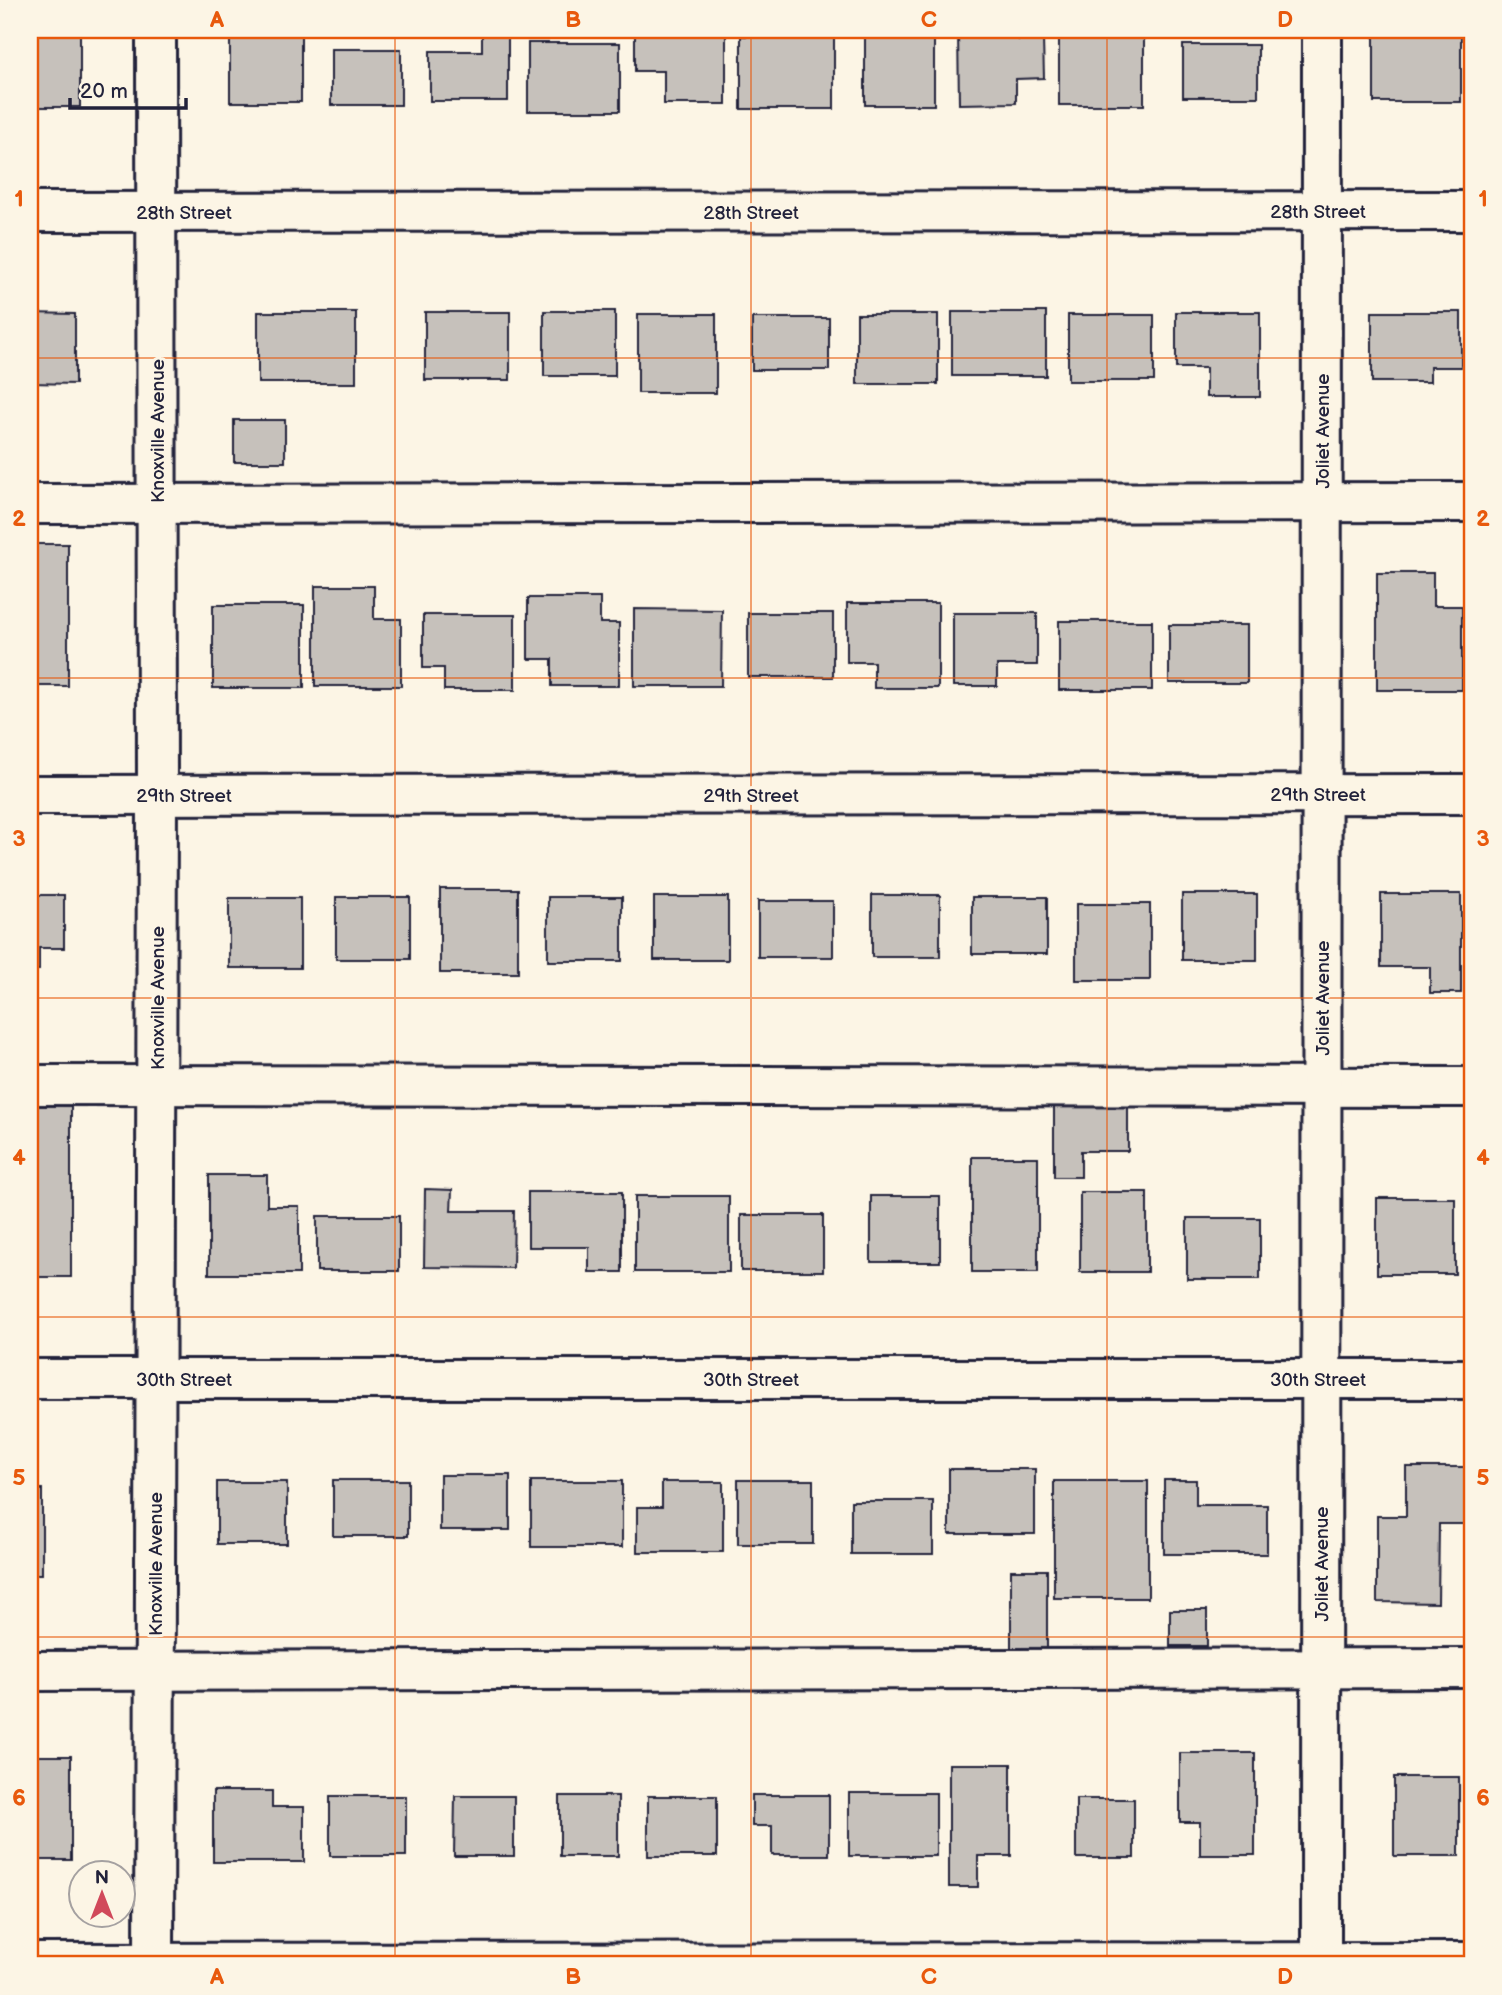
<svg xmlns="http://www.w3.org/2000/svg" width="1502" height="1995" font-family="'Balsamiq Sans',sans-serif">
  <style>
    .building { fill: #c6c1bb; stroke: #22223b; stroke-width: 2 }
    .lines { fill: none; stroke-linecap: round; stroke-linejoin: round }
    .minor-casing { stroke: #22223b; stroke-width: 44 }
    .minor { stroke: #fcf5e5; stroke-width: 38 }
    .grid { fill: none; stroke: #e8590c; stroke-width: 2; stroke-opacity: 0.55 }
    .labels { text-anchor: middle; stroke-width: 6; stroke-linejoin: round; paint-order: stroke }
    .street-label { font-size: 19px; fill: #22223b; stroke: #fcf5e5 }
    .neatline { fill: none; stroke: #e8590c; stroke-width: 2.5 }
    .grid-label { font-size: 23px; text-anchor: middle; font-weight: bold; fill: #e8590c }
  </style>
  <rect width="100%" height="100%" fill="#fcf5e5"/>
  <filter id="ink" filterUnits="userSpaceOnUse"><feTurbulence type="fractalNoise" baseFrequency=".0143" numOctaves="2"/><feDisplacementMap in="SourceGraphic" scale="14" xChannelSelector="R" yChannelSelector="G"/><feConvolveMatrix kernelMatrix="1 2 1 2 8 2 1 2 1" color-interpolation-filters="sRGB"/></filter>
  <g filter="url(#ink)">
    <g class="building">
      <rect x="30" y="30" width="50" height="77"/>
      <polygon points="482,30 508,30 508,101 430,101 430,51 482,51"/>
      <polygon points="958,30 1019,30 1019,40 1043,39 1044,78 1016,79 1016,103 959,104"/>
      <polygon points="1059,30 1116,30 1116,33 1144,33 1144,105 1059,105"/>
      <rect x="1374" y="30" width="87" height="72"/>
      <rect x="230" y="33" width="71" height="69"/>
      <polygon points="635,33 726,33 726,104 664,104 664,71 635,71"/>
      <rect x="865" y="35" width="69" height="70"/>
      <rect x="741" y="36" width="93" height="73"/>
      <rect x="528" y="43" width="92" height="68"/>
      <rect x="1183" y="45" width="75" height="52"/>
      <rect x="331" y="49" width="70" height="56"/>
      <rect x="544" y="311" width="71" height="65"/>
      <rect x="258" y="312" width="98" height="71"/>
      <rect x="425" y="312" width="85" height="68"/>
      <rect x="952" y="312" width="94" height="64"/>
      <polygon points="1176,312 1260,312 1260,397 1206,397 1206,368 1176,368"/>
      <polygon points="1372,312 1461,312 1461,367 1430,367 1430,382 1372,382"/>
      <polygon points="30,313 75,314 75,384 30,383"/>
      <rect x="638" y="314" width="78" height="79"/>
      <rect x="857" y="314" width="81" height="70"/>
      <rect x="1068" y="315" width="86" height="66"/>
      <rect x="752" y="318" width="77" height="52"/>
      <rect x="234" y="420" width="51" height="42"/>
      <rect x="30" y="544" width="38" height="142"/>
      <polygon points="1377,573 1433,573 1433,606 1462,606 1462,690 1377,690"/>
      <polygon points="315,586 374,586 374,619 401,619 401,686 315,686"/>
      <polygon points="528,598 600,598 600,623 619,623 619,686 552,686 552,659 528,659"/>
      <polygon points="847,603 938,603 938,688 874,688 874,662 847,662"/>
      <rect x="213" y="605" width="91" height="83"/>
      <polygon points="634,609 722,610 721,686 634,686"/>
      <rect x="748" y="613" width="85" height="64"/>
      <polygon points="953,613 1037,613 1037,665 997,665 997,686 953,686"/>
      <polygon points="423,615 515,615 515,690 444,690 444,668 423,668"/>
      <rect x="1059" y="621" width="93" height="69"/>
      <rect x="1169" y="625" width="78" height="58"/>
      <rect x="440" y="889" width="78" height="84"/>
      <rect x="1182" y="894" width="75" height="66"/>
      <polygon points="1381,894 1461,894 1461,993 1430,993 1430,967 1381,967"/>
      <polygon points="30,895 64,895 64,948 39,948 39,970 30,970"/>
      <rect x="872" y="895" width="68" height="62"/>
      <rect x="336" y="897" width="74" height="62"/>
      <rect x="548" y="897" width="74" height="64"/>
      <rect x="654" y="897" width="74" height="63"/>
      <rect x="972" y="897" width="75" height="57"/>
      <rect x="229" y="898" width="71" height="70"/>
      <rect x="758" y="901" width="75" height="56"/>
      <rect x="1076" y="904" width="74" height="76"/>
      <rect x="30" y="1098" width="41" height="179"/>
      <polygon points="1054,1098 1128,1098 1128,1151 1081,1151 1081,1177 1054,1177"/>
      <rect x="972" y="1157" width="66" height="115"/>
      <polygon points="209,1175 267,1175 267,1206 299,1206 299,1274 209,1274"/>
      <polygon points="425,1189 452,1190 451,1211 514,1211 513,1268 424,1267"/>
      <polygon points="528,1192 622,1192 622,1272 589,1272 589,1247 528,1247"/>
      <rect x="1080" y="1192" width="67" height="80"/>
      <rect x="635" y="1196" width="94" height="76"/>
      <rect x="871" y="1196" width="69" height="66"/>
      <rect x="1377" y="1198" width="78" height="76"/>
      <rect x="741" y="1215" width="82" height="56"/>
      <rect x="317" y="1216" width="82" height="55"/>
      <rect x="1187" y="1218" width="73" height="61"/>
      <polygon points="1406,1467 1472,1467 1472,1524 1439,1524 1438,1603 1377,1602 1377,1516 1406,1516"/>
      <rect x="949" y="1469" width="86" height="65"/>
      <rect x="440" y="1475" width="70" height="55"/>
      <rect x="333" y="1480" width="75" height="56"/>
      <rect x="738" y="1480" width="75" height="64"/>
      <polygon points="1164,1480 1196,1480 1196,1505 1267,1505 1267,1554 1164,1554"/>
      <rect x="531" y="1481" width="91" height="66"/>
      <rect x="1054" y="1481" width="94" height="117"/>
      <rect x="217" y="1482" width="70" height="62"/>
      <polygon points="662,1482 723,1482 723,1552 637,1552 637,1507 662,1507"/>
      <rect x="30" y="1489" width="12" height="85"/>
      <rect x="851" y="1501" width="82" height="53"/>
      <rect x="1011" y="1570" width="36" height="79"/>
      <rect x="1170" y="1610" width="37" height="36"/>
      <polygon points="1180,1753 1255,1753 1255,1855 1200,1855 1200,1822 1180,1822"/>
      <rect x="30" y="1756" width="41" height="104"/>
      <polygon points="949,1764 1011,1764 1011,1856 978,1856 978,1887 949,1887"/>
      <rect x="1394" y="1777" width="65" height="79"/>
      <polygon points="213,1791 272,1791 272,1807 304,1807 304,1862 213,1862"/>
      <rect x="849" y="1793" width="87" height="63"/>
      <polygon points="752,1795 829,1795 829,1855 772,1855 772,1826 752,1826"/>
      <rect x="330" y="1796" width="76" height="60"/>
      <polygon points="455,1796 514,1796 514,1856 454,1856"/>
      <rect x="560" y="1796" width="58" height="60"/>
      <rect x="648" y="1796" width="69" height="60"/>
      <rect x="1076" y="1799" width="58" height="59"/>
    </g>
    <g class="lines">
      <g class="minor-casing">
        <g id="minor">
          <polyline points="30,212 1472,211"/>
          <polyline points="30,504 1472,502"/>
          <polyline points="30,795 1472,794"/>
          <polyline points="30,1085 1472,1087"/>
          <polyline points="30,1379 1472,1379"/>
          <polyline points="30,1671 1472,1668"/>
          <polyline points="30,1963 1472,1962"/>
          <polyline points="154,1965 157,795 156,30"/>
          <polyline points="1321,1965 1322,30"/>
        </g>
      </g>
      <use href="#minor" class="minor"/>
    </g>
  </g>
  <path class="grid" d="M395,30V1965M751,30V1965M1107,30V1965M30,358H1472M30,678H1472M30,998H1472M30,1317H1472M30,1637H1472"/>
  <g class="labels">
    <g class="street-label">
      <text x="1318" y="218">28th Street</text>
      <text x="184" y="219">28th Street</text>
      <text x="751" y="219">28th Street</text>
      <text transform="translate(157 431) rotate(-90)" y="7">Knoxville Avenue</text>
      <text transform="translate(1322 431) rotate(-90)" y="7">Joliet Avenue</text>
      <text x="1318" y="801">29th Street</text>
      <text x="184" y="802">29th Street</text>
      <text x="751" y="802">29th Street</text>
      <text transform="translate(157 998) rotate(-90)" y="7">Knoxville Avenue</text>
      <text transform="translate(1322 998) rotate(-90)" y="7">Joliet Avenue</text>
      <text x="184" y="1386">30th Street</text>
      <text x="751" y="1386">30th Street</text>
      <text x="1318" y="1386">30th Street</text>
      <text transform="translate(155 1564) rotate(-90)" y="7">Knoxville Avenue</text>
      <text transform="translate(1321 1564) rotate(-90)" y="7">Joliet Avenue</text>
    </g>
  </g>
  <rect width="1502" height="1995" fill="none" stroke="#fcf5e5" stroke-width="77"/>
  <g transform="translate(102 1894)"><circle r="33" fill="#fcf5e5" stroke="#a5a1a1" stroke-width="2"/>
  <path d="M0-5L12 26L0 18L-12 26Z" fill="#d1495b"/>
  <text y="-10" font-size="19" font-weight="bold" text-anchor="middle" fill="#22223b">N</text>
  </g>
  <path d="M70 98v10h116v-10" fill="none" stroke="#22223b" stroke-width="3.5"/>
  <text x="80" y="98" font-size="21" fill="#22223b" stroke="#fcf5e5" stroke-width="5" paint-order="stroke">20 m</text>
  <rect x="38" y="38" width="1426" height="1918" class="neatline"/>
  <g class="grid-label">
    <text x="217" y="27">A</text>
    <text x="573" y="27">B</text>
    <text x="929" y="27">C</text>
    <text x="1285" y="27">D</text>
    <text x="19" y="206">1</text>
    <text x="1483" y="206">1</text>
    <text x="19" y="526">2</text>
    <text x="1483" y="526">2</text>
    <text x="19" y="846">3</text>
    <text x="1483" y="846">3</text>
    <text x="19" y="1165">4</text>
    <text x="1483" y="1165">4</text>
    <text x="19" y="1485">5</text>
    <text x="1483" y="1485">5</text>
    <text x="19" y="1805">6</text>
    <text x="1483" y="1805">6</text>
    <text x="217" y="1984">A</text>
    <text x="573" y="1984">B</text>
    <text x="929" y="1984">C</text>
    <text x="1285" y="1984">D</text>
  </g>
</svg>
